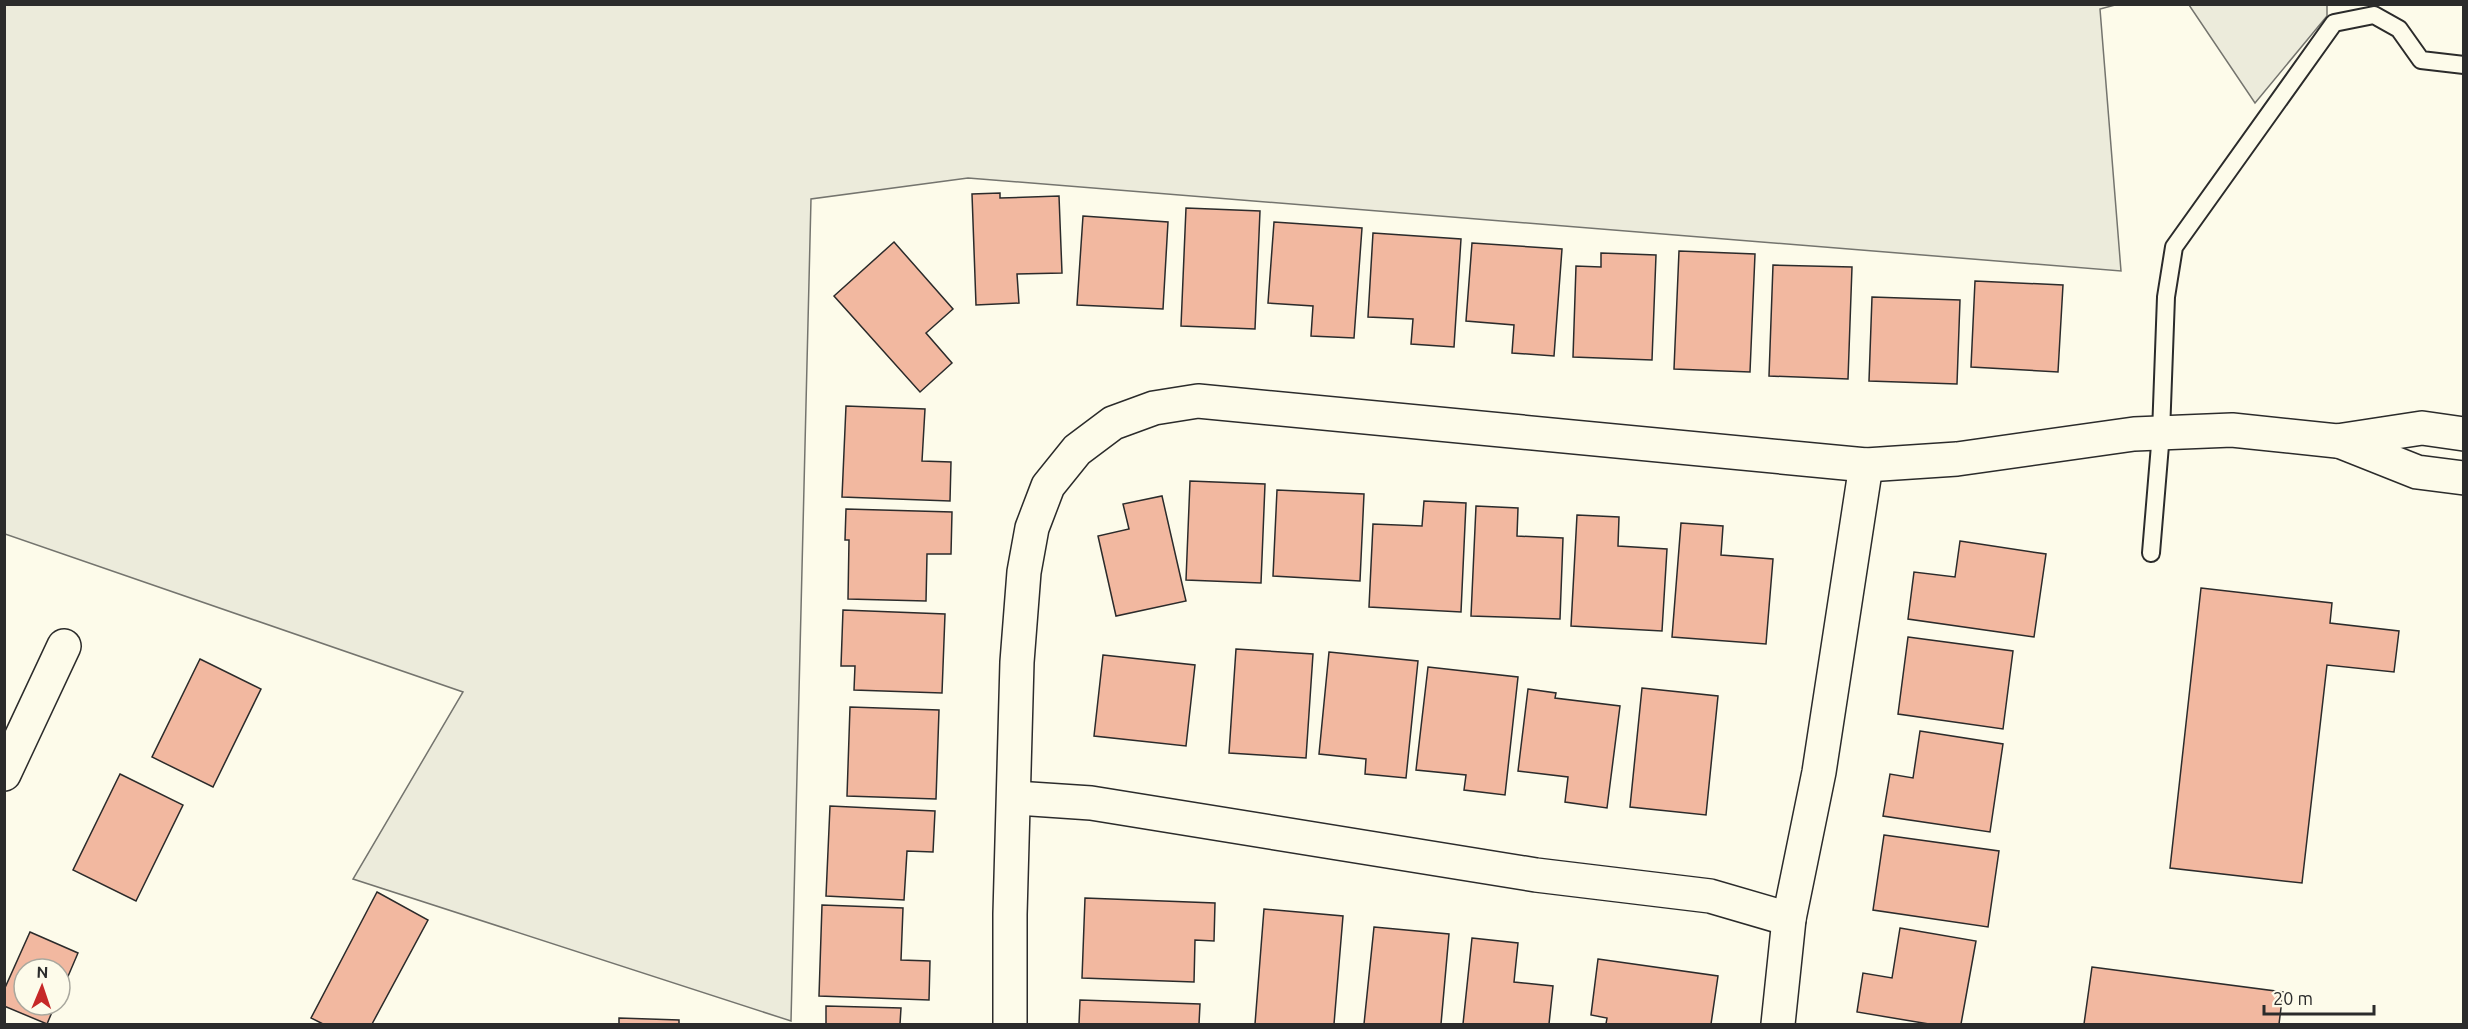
<svg xmlns="http://www.w3.org/2000/svg" width="2468" height="1029" font-family="Ubuntu,sans-serif">
  <style>
    .green { fill: #ecebdb; stroke: #74746e; stroke-width: 1.5 }
    .building { fill: #f2b8a0; stroke: #2b2b2b; stroke-width: 1.5 }
    .lines { fill: none; stroke-linecap: round; stroke-linejoin: round }
    .lane-casing { stroke: #2b2b2b; stroke-width: 20 }
    .street-casing { stroke: #2b2b2b; stroke-width: 36 }
    .lane { stroke: #fdfbea; stroke-width: 16 }
    .street { stroke: #fdfbea; stroke-width: 33 }
  </style>
  <rect width="100%" height="100%" fill="#fdfbea"/>
  <g class="green">
    <polygon points="5,4 2115,5 2100,9 2121,271 968,178 811,199 791,1021 353,879 463,692 5,534"/>
    <polygon points="2189,5 2327,5 2327,16 2255,103"/>
  </g>
  <g class="building">
    <polygon points="1000,193 1000,198 1059,196 1062,273 1017,274 1019,303 976,305 972,194"/>
    <polygon points="1186,208 1260,211 1255,329 1181,326"/>
    <polygon points="1083,216 1168,222 1163,309 1077,305"/>
    <polygon points="1274,222 1362,228 1354,338 1311,336 1313,306 1268,303"/>
    <polygon points="1373,233 1461,239 1454,347 1411,344 1413,319 1368,317"/>
    <polygon points="894,242 953,309 926,333 952,363 920,392 834,296"/>
    <polygon points="1472,243 1562,249 1554,356 1512,353 1514,325 1466,321"/>
    <polygon points="1679,251 1755,254 1750,372 1674,369"/>
    <polygon points="1601,253 1656,255 1652,360 1573,357 1576,266 1601,267"/>
    <polygon points="1773,265 1852,267 1848,379 1769,376"/>
    <polygon points="1975,281 2063,285 2058,372 1971,367"/>
    <polygon points="1872,297 1960,300 1957,384 1869,381"/>
    <polygon points="846,406 925,409 922,461 951,462 950,501 842,497"/>
    <polygon points="1190,481 1265,484 1261,583 1186,580"/>
    <polygon points="1277,490 1364,494 1360,581 1273,576"/>
    <polygon points="1162,496 1186,601 1116,616 1098,536 1129,529 1123,504"/>
    <polygon points="1424,501 1466,503 1461,612 1369,607 1373,524 1422,526"/>
    <polygon points="1476,506 1518,508 1517,536 1563,538 1560,619 1471,616"/>
    <polygon points="846,509 952,512 951,554 927,554 926,601 848,599 849,540 845,540"/>
    <polygon points="1577,515 1619,517 1618,546 1667,549 1662,631 1571,626"/>
    <polygon points="1681,523 1723,526 1721,555 1773,559 1766,644 1672,637"/>
    <polygon points="1960,541 2046,554 2034,637 1908,619 1914,572 1955,577"/>
    <polygon points="2201,588 2332,603 2330,623 2399,631 2394,672 2327,665 2302,883 2170,868"/>
    <polygon points="843,610 945,614 942,693 854,690 855,666 841,666"/>
    <polygon points="1908,637 2013,651 2003,729 1898,714"/>
    <polygon points="1236,649 1313,654 1306,758 1229,753"/>
    <polygon points="1329,652 1418,661 1406,778 1365,774 1366,759 1319,754"/>
    <polygon points="1103,655 1195,665 1186,746 1094,736"/>
    <polygon points="200,659 261,689 213,787 152,757"/>
    <polygon points="1428,667 1518,677 1505,795 1464,790 1466,775 1416,770"/>
    <polygon points="1642,688 1718,696 1706,815 1630,807"/>
    <polygon points="1528,689 1556,693 1555,698 1620,706 1607,808 1565,802 1568,777 1518,771"/>
    <polygon points="850,707 939,710 936,799 847,796"/>
    <polygon points="1920,731 2003,744 1990,832 1883,816 1890,774 1913,778"/>
    <polygon points="120,774 183,805 136,901 73,870"/>
    <polygon points="830,806 935,811 933,852 907,851 904,900 826,896"/>
    <polygon points="1884,835 1999,851 1988,927 1873,910"/>
    <polygon points="377,892 428,920 372,1024 323,1024 311,1018"/>
    <polygon points="1085,898 1215,903 1214,941 1195,940 1194,982 1082,978"/>
    <polygon points="822,905 903,908 901,960 930,961 929,1000 819,996"/>
    <polygon points="1264,909 1343,916 1334,1024 1255,1024"/>
    <polygon points="1374,927 1449,934 1441,1024 1364,1024"/>
    <polygon points="1900,928 1976,941 1961,1024 1929,1024 1857,1012 1863,973 1892,978"/>
    <polygon points="30,932 78,953 60,995 60,969 24,969 24,1005 55,1005 47,1024 4,1006 4,990"/>
    <polygon points="1472,938 1518,943 1514,982 1553,986 1549,1024 1463,1024"/>
    <polygon points="1598,959 1718,976 1711,1024 1606,1024 1607,1018 1591,1015"/>
    <polygon points="2092,967 2283,992 2279,1024 2084,1024"/>
    <polygon points="1080,1000 1200,1004 1199,1024 1079,1024"/>
    <polygon points="826,1006 901,1008 900,1024 826,1024"/>
    <polygon points="619,1018 679,1020 679,1024 619,1024"/>
  </g>
  <g class="lines">
    <g class="lane-casing">
      <polyline id="lane" points="2151,553 2161,433 2166,297 2174,247 2334,23 2374,15 2399,29 2421,60 2464,65"/>
    </g>
    <g class="street-casing">
      <g id="street">
        <polyline points="2339,441 2417,472 2464,478"/>
        <polyline points="4,774 64,646"/>
        <polyline points="1015,798 1091,803 1536,875 1710,896 1789,919"/>
        <polyline points="1010,1024 1010,914 1017,662 1024,572 1032,528 1048,486 1077,450 1113,423 1154,408 1198,401 1866,465 1957,459 2134,434 2232,430 2337,441 2422,428 2464,434"/>
        <polyline points="1778,1024 1789,919 1819,772 1866,465"/>
      </g>
    </g>
    <use href="#lane" class="lane"/>
    <use href="#street" class="street"/>
  </g>
  <rect width="2468" height="1029" fill="none" stroke="#2b2b2b" stroke-width="12"/>
  <g transform="translate(42 987) rotate(2)"><circle r="28" fill="#fdfbea" stroke="#a9a89e" stroke-width="1.5"/>
  <path d="M0-4.5L10 22L0 15L-10 22Z" fill="#c62828"/>
  <text y="-9" font-size="16" font-weight="bold" text-anchor="middle" fill="#2b2b2b">N</text>
  </g>
  <path d="M2264 1005v9h110v-9" fill="none" stroke="#2b2b2b" stroke-width="3"/>
  <text x="2273" y="1005" font-size="18" fill="#2b2b2b" stroke="#fdfbea" stroke-width="4.5" paint-order="stroke">20 m</text>
</svg>
